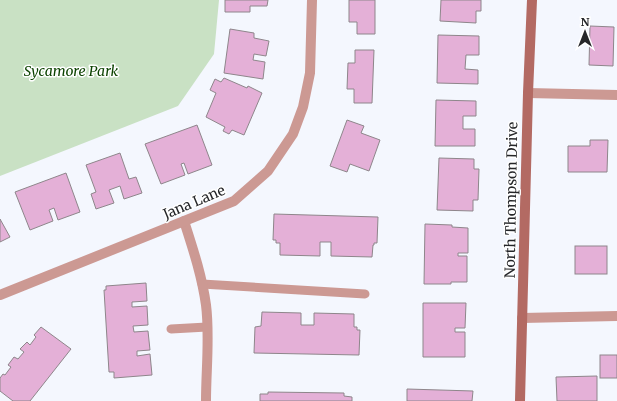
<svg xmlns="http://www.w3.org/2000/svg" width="617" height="401" font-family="Merriweather,serif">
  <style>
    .green { fill: #c9e1c4 }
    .building { fill: #e4b0d7; stroke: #8e868b }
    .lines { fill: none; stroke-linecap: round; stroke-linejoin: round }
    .lane { stroke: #cc9993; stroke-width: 9 }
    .street { stroke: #cc9993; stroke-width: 10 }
    .secondary { stroke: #b36a63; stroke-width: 10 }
    .labels { text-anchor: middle; stroke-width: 3; stroke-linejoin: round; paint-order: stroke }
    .park-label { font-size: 14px; font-style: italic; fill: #0c4301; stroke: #fff }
    .street-label { font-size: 14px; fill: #252629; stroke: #fff }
  </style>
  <rect width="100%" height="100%" fill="#f4f7fe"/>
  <polygon class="green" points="0,0 219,0 214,54 178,106 0,176"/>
  <g class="building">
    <polygon points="225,0 268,0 267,6 250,6 250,12 225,12"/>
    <polygon points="349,0 375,0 375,34 357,34 357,22 349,22"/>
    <polygon points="441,0 481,0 481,11 476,11 476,23 440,21"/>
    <polygon points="590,26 614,27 613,66 589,65"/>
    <polygon points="230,29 254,33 254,38 269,41 266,56 254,54 253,60 265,62 263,79 224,73"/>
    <polygon points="438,35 479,36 479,55 466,55 465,69 478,70 478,84 437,83"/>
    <polygon points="355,50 374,50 372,103 354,103 354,89 347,89 348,63 355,63"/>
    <polygon points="224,78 247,88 248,86 262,93 244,135 232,130 229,134 223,131 225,127 206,117 216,93 210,90 215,79 221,82"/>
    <polygon points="436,100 476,101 476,116 463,116 463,129 475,129 475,146 435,146"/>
    <polygon points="347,120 364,126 361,133 380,140 369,171 350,164 347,172 330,166"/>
    <polygon points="197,125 212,165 188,174 184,163 181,164 185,175 161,184 145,144"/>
    <polygon points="590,140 608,140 607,172 568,172 568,146 590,146"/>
    <polygon points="120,153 129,179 136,177 142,193 124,199 120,186 109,190 114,203 96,209 91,194 96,192 86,165"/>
    <polygon points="439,158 474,159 474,169 479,169 478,200 473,200 473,211 437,210"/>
    <polygon points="66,173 80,212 58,220 54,208 49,210 53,221 30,230 15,192"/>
    <polygon points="274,214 378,217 377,243 374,243 374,245 373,245 372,257 331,256 331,242 320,242 320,256 280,255 280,243 276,243 276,240 273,240"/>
    <polygon points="0,219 10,237 0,242"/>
    <polygon points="425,224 452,225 452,227 468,228 468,253 458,253 458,256 467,256 467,282 451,282 451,284 424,284"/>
    <rect x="575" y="246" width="32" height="28"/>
    <polygon points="146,283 147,301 132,302 132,307 147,306 148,325 133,326 134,332 148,331 150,350 137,351 137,356 150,354 152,375 114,378 114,372 109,372 104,290 106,290 106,286"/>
    <polygon points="423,303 466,303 465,328 455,328 455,332 465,332 465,357 423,357"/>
    <polygon points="262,312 301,313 301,325 314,325 314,313 354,314 354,327 357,327 357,330 360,330 359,355 254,353 255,327 261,326"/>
    <polygon points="41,327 71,349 30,401 13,401 0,391 0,378 3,374 5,375 11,367 8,365 14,357 18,359 24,352 20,349 27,342 30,345 36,337 34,335"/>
    <rect x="600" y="355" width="17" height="23"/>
    <polygon points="597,376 597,401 557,401 556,377"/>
    <polygon points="407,389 473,391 472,401 407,401"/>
    <polygon points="268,392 344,393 344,396 352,397 352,401 260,401 260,394 268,394"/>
  </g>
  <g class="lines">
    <g class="lane">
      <polyline points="202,284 365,294"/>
      <polyline points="171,329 207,327"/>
    </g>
    <g class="street">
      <polyline points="528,93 617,95"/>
      <path d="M184,221C193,249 202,276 206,305C210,336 206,370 206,401"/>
      <polyline points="0,295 234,201 268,171 293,134 303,107 310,73 312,0"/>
      <polyline points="522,318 617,316"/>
    </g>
    <polyline class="secondary" points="520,401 528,93 532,0"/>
  </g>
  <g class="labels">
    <g class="park-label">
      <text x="71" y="76">Sycamore Park</text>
    </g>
    <g class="street-label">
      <text transform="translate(511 200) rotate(-89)" y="5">North Thompson Drive</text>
      <text transform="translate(194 202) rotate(-23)" y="5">Jana Lane</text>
    </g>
  </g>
  <g transform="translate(585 32)" stroke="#ffffff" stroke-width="3" paint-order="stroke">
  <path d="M0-3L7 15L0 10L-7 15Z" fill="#252629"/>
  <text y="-6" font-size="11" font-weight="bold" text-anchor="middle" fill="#252629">N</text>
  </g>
</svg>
